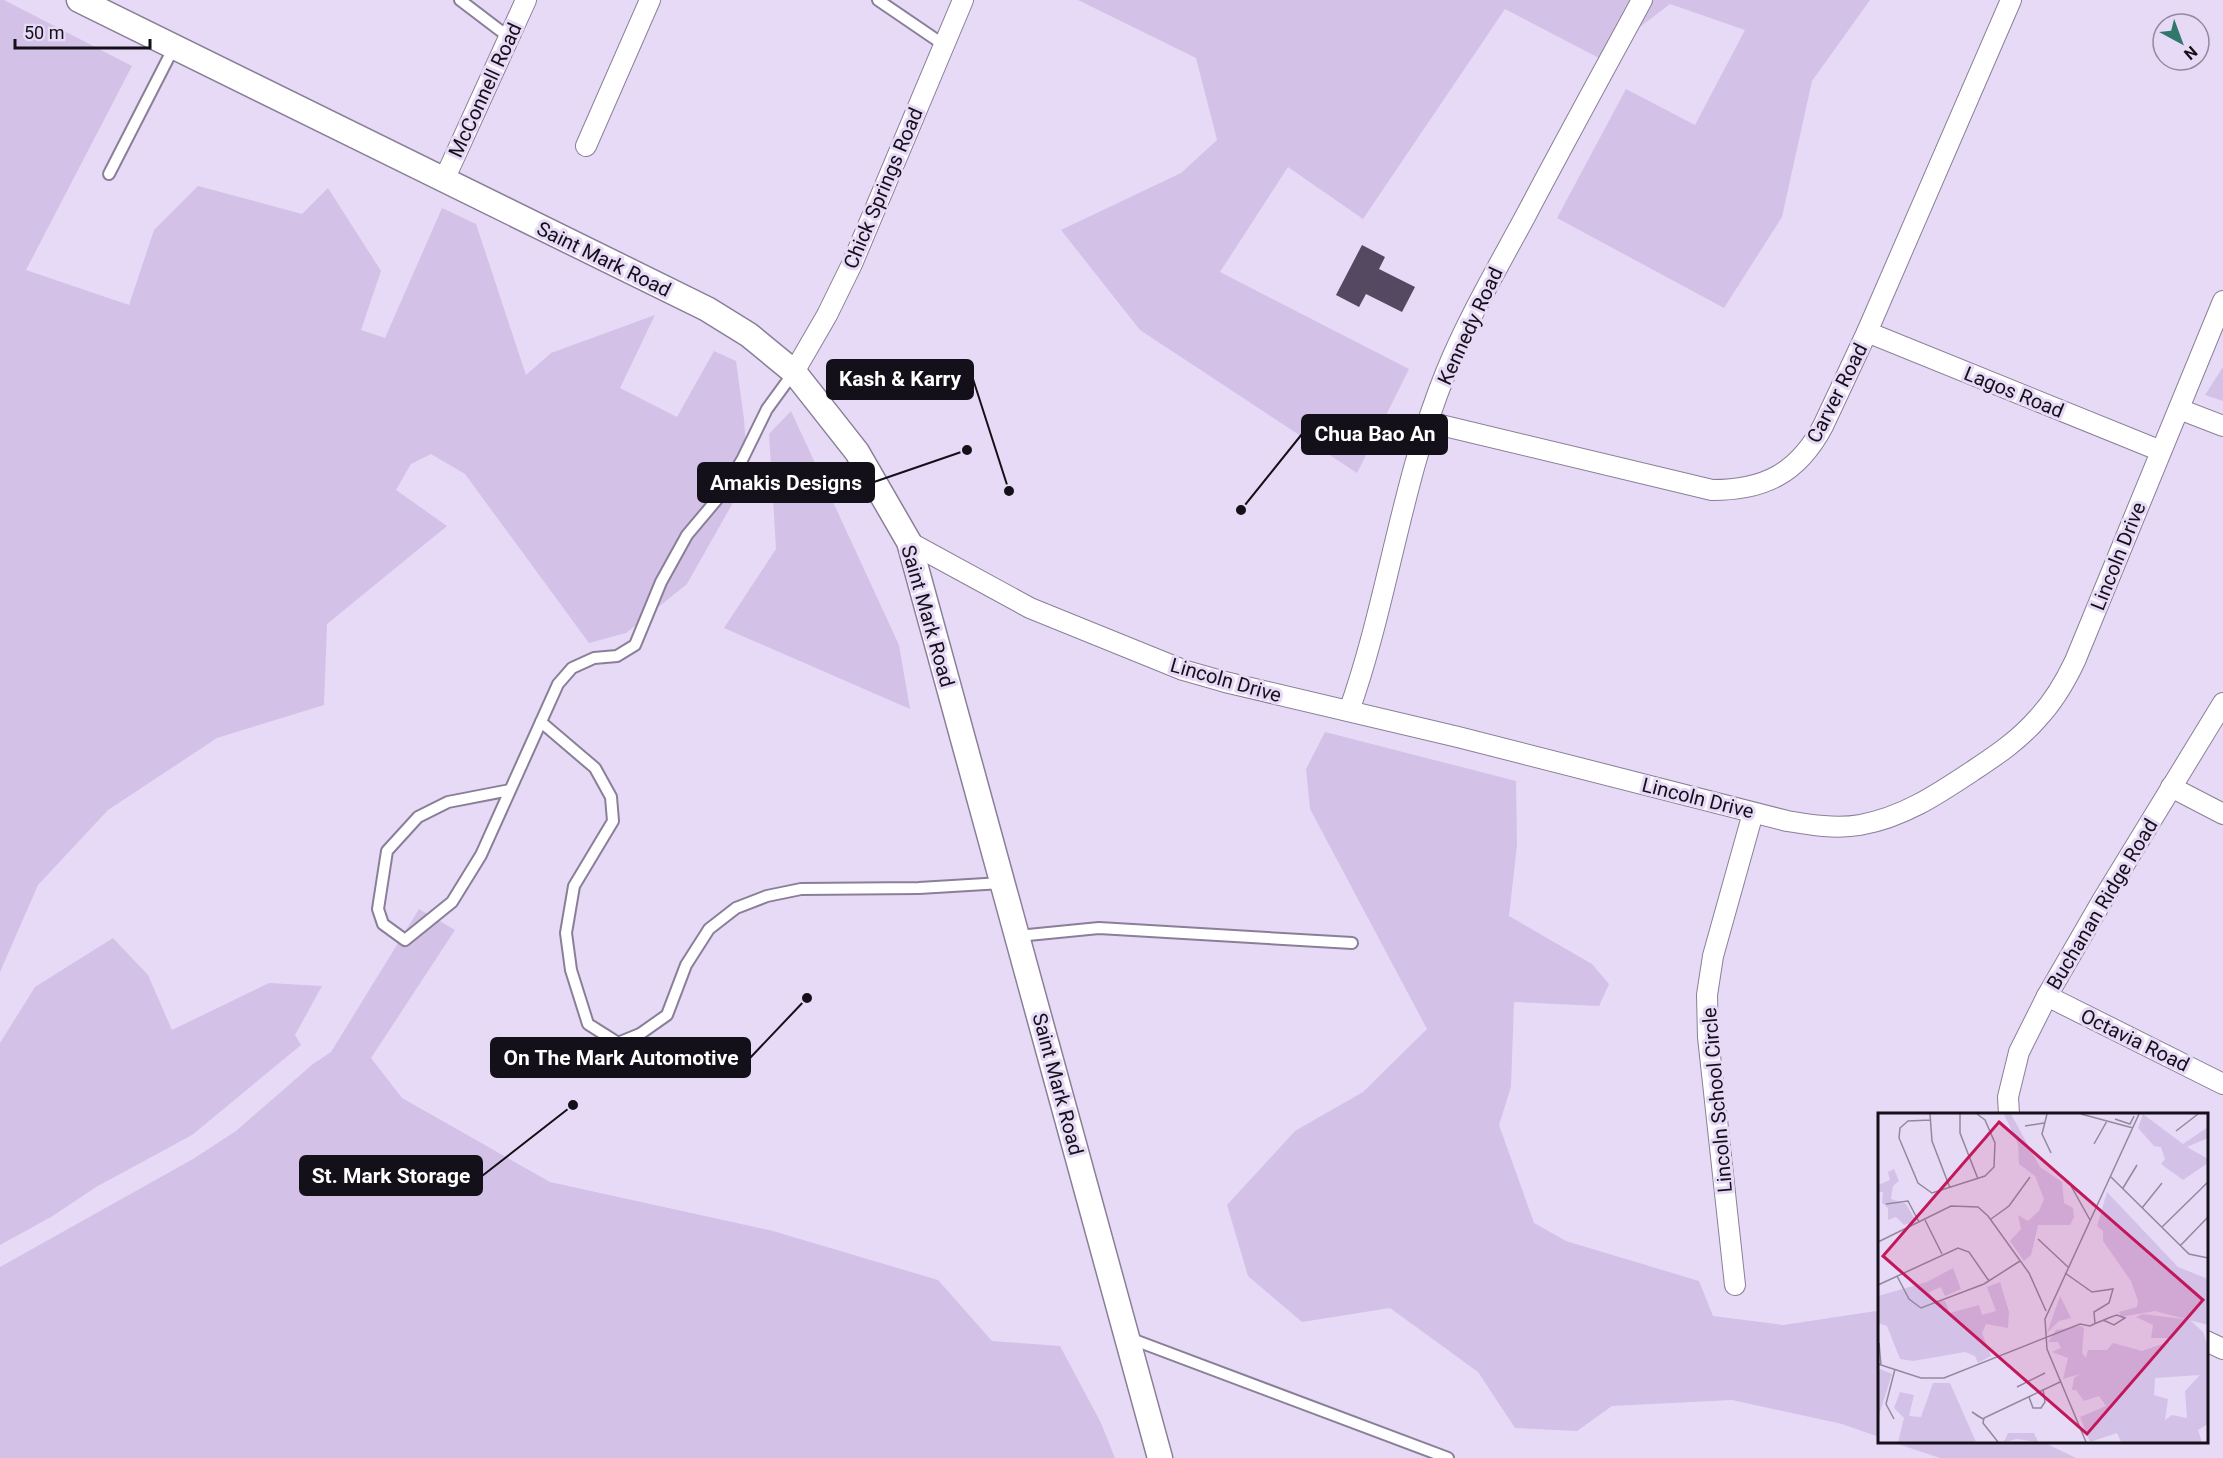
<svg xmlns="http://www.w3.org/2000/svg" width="2223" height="1458" font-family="Roboto,sans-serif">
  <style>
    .green { fill: #d3c1e8 }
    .building { fill: #544960 }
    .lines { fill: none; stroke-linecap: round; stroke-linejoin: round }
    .service-casing { stroke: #8a7f98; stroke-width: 14 }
    .minor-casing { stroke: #8a7f98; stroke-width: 22 }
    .tertiary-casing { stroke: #8a7f98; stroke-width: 27 }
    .service { stroke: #fff; stroke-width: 10 }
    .minor { stroke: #fff; stroke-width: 20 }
    .tertiary { stroke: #fff; stroke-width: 24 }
    .labels { text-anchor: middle; stroke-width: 6; stroke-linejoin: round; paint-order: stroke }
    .street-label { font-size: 20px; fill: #141019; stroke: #e7daf6 }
    .inset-road { fill: none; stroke: #93899e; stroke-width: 1.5 }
    .view { fill: #c2185b; fill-opacity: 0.15; stroke: #c2185b; stroke-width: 3 }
    .inset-edge { fill: none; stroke: #141019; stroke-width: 3 }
    .leader { fill: none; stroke: #141019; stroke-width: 2 }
    .callout-dot { fill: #141019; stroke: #e7daf6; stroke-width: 2 }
    .callout { fill: #141019; stroke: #141019; stroke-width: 2 }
    .callout-label { font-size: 21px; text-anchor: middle; font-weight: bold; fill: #fff }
  </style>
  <rect width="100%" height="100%" fill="#e7daf6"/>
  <g class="green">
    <polygon points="0,0 4,0 132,66 26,270 129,305 154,230 198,186 302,214 328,188 381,271 361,330 385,338 442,208 476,224 526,375 551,353 655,315 620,388 677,417 714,351 736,361 744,419 748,476 687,584 626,633 589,643 465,474 431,454 411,464 396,490 447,526 327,624 324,705 217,738 108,810 38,885 0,972"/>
    <polygon points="1078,0 1870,0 1812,81 1782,217 1724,308 1557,218 1626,89 1695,125 1745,30 1670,4 1599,58 1505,9 1363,219 1288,167 1220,272 1409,369 1357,473 1140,330 1061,230 1181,173 1217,140 1196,58"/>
    <polygon points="2223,367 2223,401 2205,395"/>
    <polygon points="791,411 899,645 910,709 724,628 776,549 769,434"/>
    <polygon points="1325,732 1516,781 1517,845 1509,916 1592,964 1609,984 1599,1006 1514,1002 1511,1087 1499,1125 1534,1223 1566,1241 1699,1281 1713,1316 1783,1325 1876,1311 1880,1322 1879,1437 1842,1424 1732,1400 1612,1406 1577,1431 1515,1428 1478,1372 1390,1308 1302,1322 1248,1276 1227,1205 1295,1131 1363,1092 1427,1029 1310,809 1306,769"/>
    <polygon points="419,909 455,930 371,1058 402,1098 550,1182 773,1231 938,1280 992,1341 1060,1346 1101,1423 1115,1458 0,1458 0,1267 193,1159 236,1131 313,1064 331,1052"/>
    <polygon points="113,938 148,975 172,1030 269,983 322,986 295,1035 301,1045 192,1135 96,1187 51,1217 0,1245 0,1043 35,987"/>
    <polygon points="1892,1442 2043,1442 2076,1458 1940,1458"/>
  </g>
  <polygon class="building" points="1362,245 1385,257 1379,269 1415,287 1402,312 1366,294 1359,307 1336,295"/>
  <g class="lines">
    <g class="service-casing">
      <g id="service">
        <polyline points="460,0 510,38"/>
        <polyline points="878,0 944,45"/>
        <polyline points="109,174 174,47"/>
        <polyline points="541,722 595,768 611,797 613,821 574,886 566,933 571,970 588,1024 618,1043 640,1034 667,1015 686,965 709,929 736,908 767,896 801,889 919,888 1002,883"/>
        <polyline points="510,790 448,802 418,817 387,851 378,909 383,924 405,940 452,902 481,855 558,684 572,668 594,658 617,656 635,645 661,582 687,535 719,497 742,460 767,409 794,372"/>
        <polyline points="1018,936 1099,928 1352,943"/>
        <polyline points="1129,1338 1448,1458"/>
      </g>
    </g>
    <g class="minor-casing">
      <g id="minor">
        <polyline points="586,146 650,0"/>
        <polyline points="444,180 526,0"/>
        <polyline points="1867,332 2161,451"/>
        <polyline points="794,372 827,315 852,264 963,0"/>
        <polyline points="2179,409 2223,426"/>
        <path d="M1428,422L1712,490C1765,490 1798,473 1823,426L1867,332L2011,0"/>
        <path d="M909,542L1030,608L1183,670L1225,682L1458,737L1787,821C1811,825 1836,829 1860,825C1904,817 1938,794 1974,770C1997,755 2020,739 2038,718C2054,701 2065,682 2075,661L2223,301"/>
        <path d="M1349,711C1388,601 1401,482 1446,372C1468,318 1498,267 1526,215C1564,143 1603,72 1642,0"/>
        <polyline points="2171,787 2223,814"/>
        <polyline points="2047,996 2223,1084"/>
        <polyline points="2009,1114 2008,1097 2019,1052 2047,996 2102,901 2223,703"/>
        <polyline points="1735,1285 1708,1037 1707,995 1713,956 1753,813"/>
        <polyline points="2206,1341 2223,1349"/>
      </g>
    </g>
    <g class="tertiary-casing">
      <polyline id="tertiary" points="79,0 707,309 749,335 794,372 857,452 909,542 1160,1458"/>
    </g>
    <use href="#service" class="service"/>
    <use href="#minor" class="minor"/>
    <use href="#tertiary" class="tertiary"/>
  </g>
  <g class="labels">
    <g class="street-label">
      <text transform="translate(485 90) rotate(-65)" y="7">McConnell Road</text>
      <text transform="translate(883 188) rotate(-67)" y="7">Chick Springs Road</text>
      <text transform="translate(604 259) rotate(26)" y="7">Saint Mark Road</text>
      <text transform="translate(1470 326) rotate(-65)" y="7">Kennedy Road</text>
      <text transform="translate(2014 392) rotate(22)" y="7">Lagos Road</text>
      <text transform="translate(1837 393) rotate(-63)" y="7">Carver Road</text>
      <text transform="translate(2118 556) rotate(-68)" y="7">Lincoln Drive</text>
      <text transform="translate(928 616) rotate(74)" y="7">Saint Mark Road</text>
      <text transform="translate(1226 680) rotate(16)" y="7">Lincoln Drive</text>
      <text transform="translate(1698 798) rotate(14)" y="7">Lincoln Drive</text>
      <text transform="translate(2102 904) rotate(-59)" y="7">Buchanan Ridge Road</text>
      <text transform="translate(2135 1040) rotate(26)" y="7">Octavia Road</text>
      <text transform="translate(1058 1084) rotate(75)" y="7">Saint Mark Road</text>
      <text transform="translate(1717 1100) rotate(-95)" y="7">Lincoln School Circle</text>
    </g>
  </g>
  <g transform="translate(1878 1113)">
    <rect width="330" height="330" fill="#e7daf6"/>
    <path d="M126,1H133L162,54L184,69L186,90L195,95L196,104L192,112H160L153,142L146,148L132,128L143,116L140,102L150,108L161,98L166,86L157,63L141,51L140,31ZM265,1L305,31L330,14V25L309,34L330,46V50L305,67L283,51L287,46L283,34L276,33L260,15ZM16,56L21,68L15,73L13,86L28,91L38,108L26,112L18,104L10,107V95L4,90L5,79H0V72L12,67L10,59ZM229,79L300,154L330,166V212L277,198L243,204L241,199L259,194L260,188L253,168L225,128V118L219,113ZM75,155L83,176L67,183L63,174L51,179L56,187L67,188L72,200L101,192L104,202L118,198L109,174L122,169L131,199L130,215L108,211L104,220L113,243L100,250L97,243L87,239L35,248L22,246L9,213L0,210V183L49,169ZM182,183L193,205L181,208L169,220ZM265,201L312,207L325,219L330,233V311L320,317L324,329H243L239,320L212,329L202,304L228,293L221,283L206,288L198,277H194L196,265L202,261L185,266L190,245L174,239L183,235L180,229H170L178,217L202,213L206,215L204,240L208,245L210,237H229L235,230L264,238L293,228L292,225H273L275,212L258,204ZM322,262L307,278L309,305L294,302L287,307L290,286L276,282L277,265ZM2,256L14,261L0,305V259ZM55,270H72L98,329H20L26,305L16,295L22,279L36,282L31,303L43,304ZM130,320H156L160,329L139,326L126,329Z" fill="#d3c1e8" fill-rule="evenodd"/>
    <path class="inset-road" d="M52,1L54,28L72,75M82,1V20L100,66M169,1L164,21L173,40M203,1L255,15M237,6L252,11L256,3M52,7L30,8L22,15L21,25L40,70L54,80L107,63L116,54L117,30L107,7L99,1M147,13L166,10M298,18L320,1M216,31L229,8M233,64L311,141L330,145M192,71L212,107M245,75L259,52M8,91L30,88L41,109M264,95L284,70M113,106L131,93L152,64M47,107L64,141M284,114L330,69M160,126L190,154M0,129L73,93L100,94L110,103L151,160L168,198M302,133L330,104M187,160L214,179L235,176L231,190L216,199L217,211M19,163L31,186L43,195L106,171L142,148M0,172L80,135L91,139L111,168M1,230L3,252M0,251L43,265H66L202,211L212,213L216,211L233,204L239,202L247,205L236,212L225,207M139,274L167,260M151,284L155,295H163L167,289L165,276M101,304L94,299L105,306M16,306L8,291L17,256M120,329L105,310L106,305L182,269M208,329L169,236L167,206L261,1"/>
    <path class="view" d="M121,9L325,187L209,321L5,143Z"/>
    <rect width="330" height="330" class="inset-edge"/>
  </g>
  <path class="leader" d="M1009 491L973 379M1241 510L1302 434M967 450L874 482M807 998L750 1058M573 1105L482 1176"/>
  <g class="callout-dot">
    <circle cx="1009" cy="491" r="6"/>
    <circle cx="1241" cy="510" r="6"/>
    <circle cx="967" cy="450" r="6"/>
    <circle cx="807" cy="998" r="6"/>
    <circle cx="573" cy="1105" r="6"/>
  </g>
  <g class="callout">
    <rect x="827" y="360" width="146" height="39" rx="6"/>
    <rect x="1302" y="415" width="145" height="39" rx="6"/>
    <rect x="698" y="463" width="176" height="39" rx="6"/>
    <rect x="491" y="1038" width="259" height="39" rx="6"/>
    <rect x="300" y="1156" width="182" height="39" rx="6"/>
  </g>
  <g class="callout-label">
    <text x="900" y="386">Kash &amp; Karry</text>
    <text x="1375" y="441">Chua Bao An</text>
    <text x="786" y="490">Amakis Designs</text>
    <text x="621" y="1065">On The Mark Automotive</text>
    <text x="391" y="1183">St. Mark Storage</text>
  </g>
  <g transform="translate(2181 42) rotate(139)"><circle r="28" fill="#e7daf6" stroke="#93899e" stroke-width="1.5"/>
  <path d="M0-4.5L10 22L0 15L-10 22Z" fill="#32776c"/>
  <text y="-9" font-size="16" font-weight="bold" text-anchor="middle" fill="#141019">N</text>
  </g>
  <path d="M15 39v9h135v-9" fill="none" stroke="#141019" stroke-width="3"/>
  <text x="24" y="39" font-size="18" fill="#141019" stroke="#e7daf6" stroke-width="4.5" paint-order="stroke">50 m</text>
</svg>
